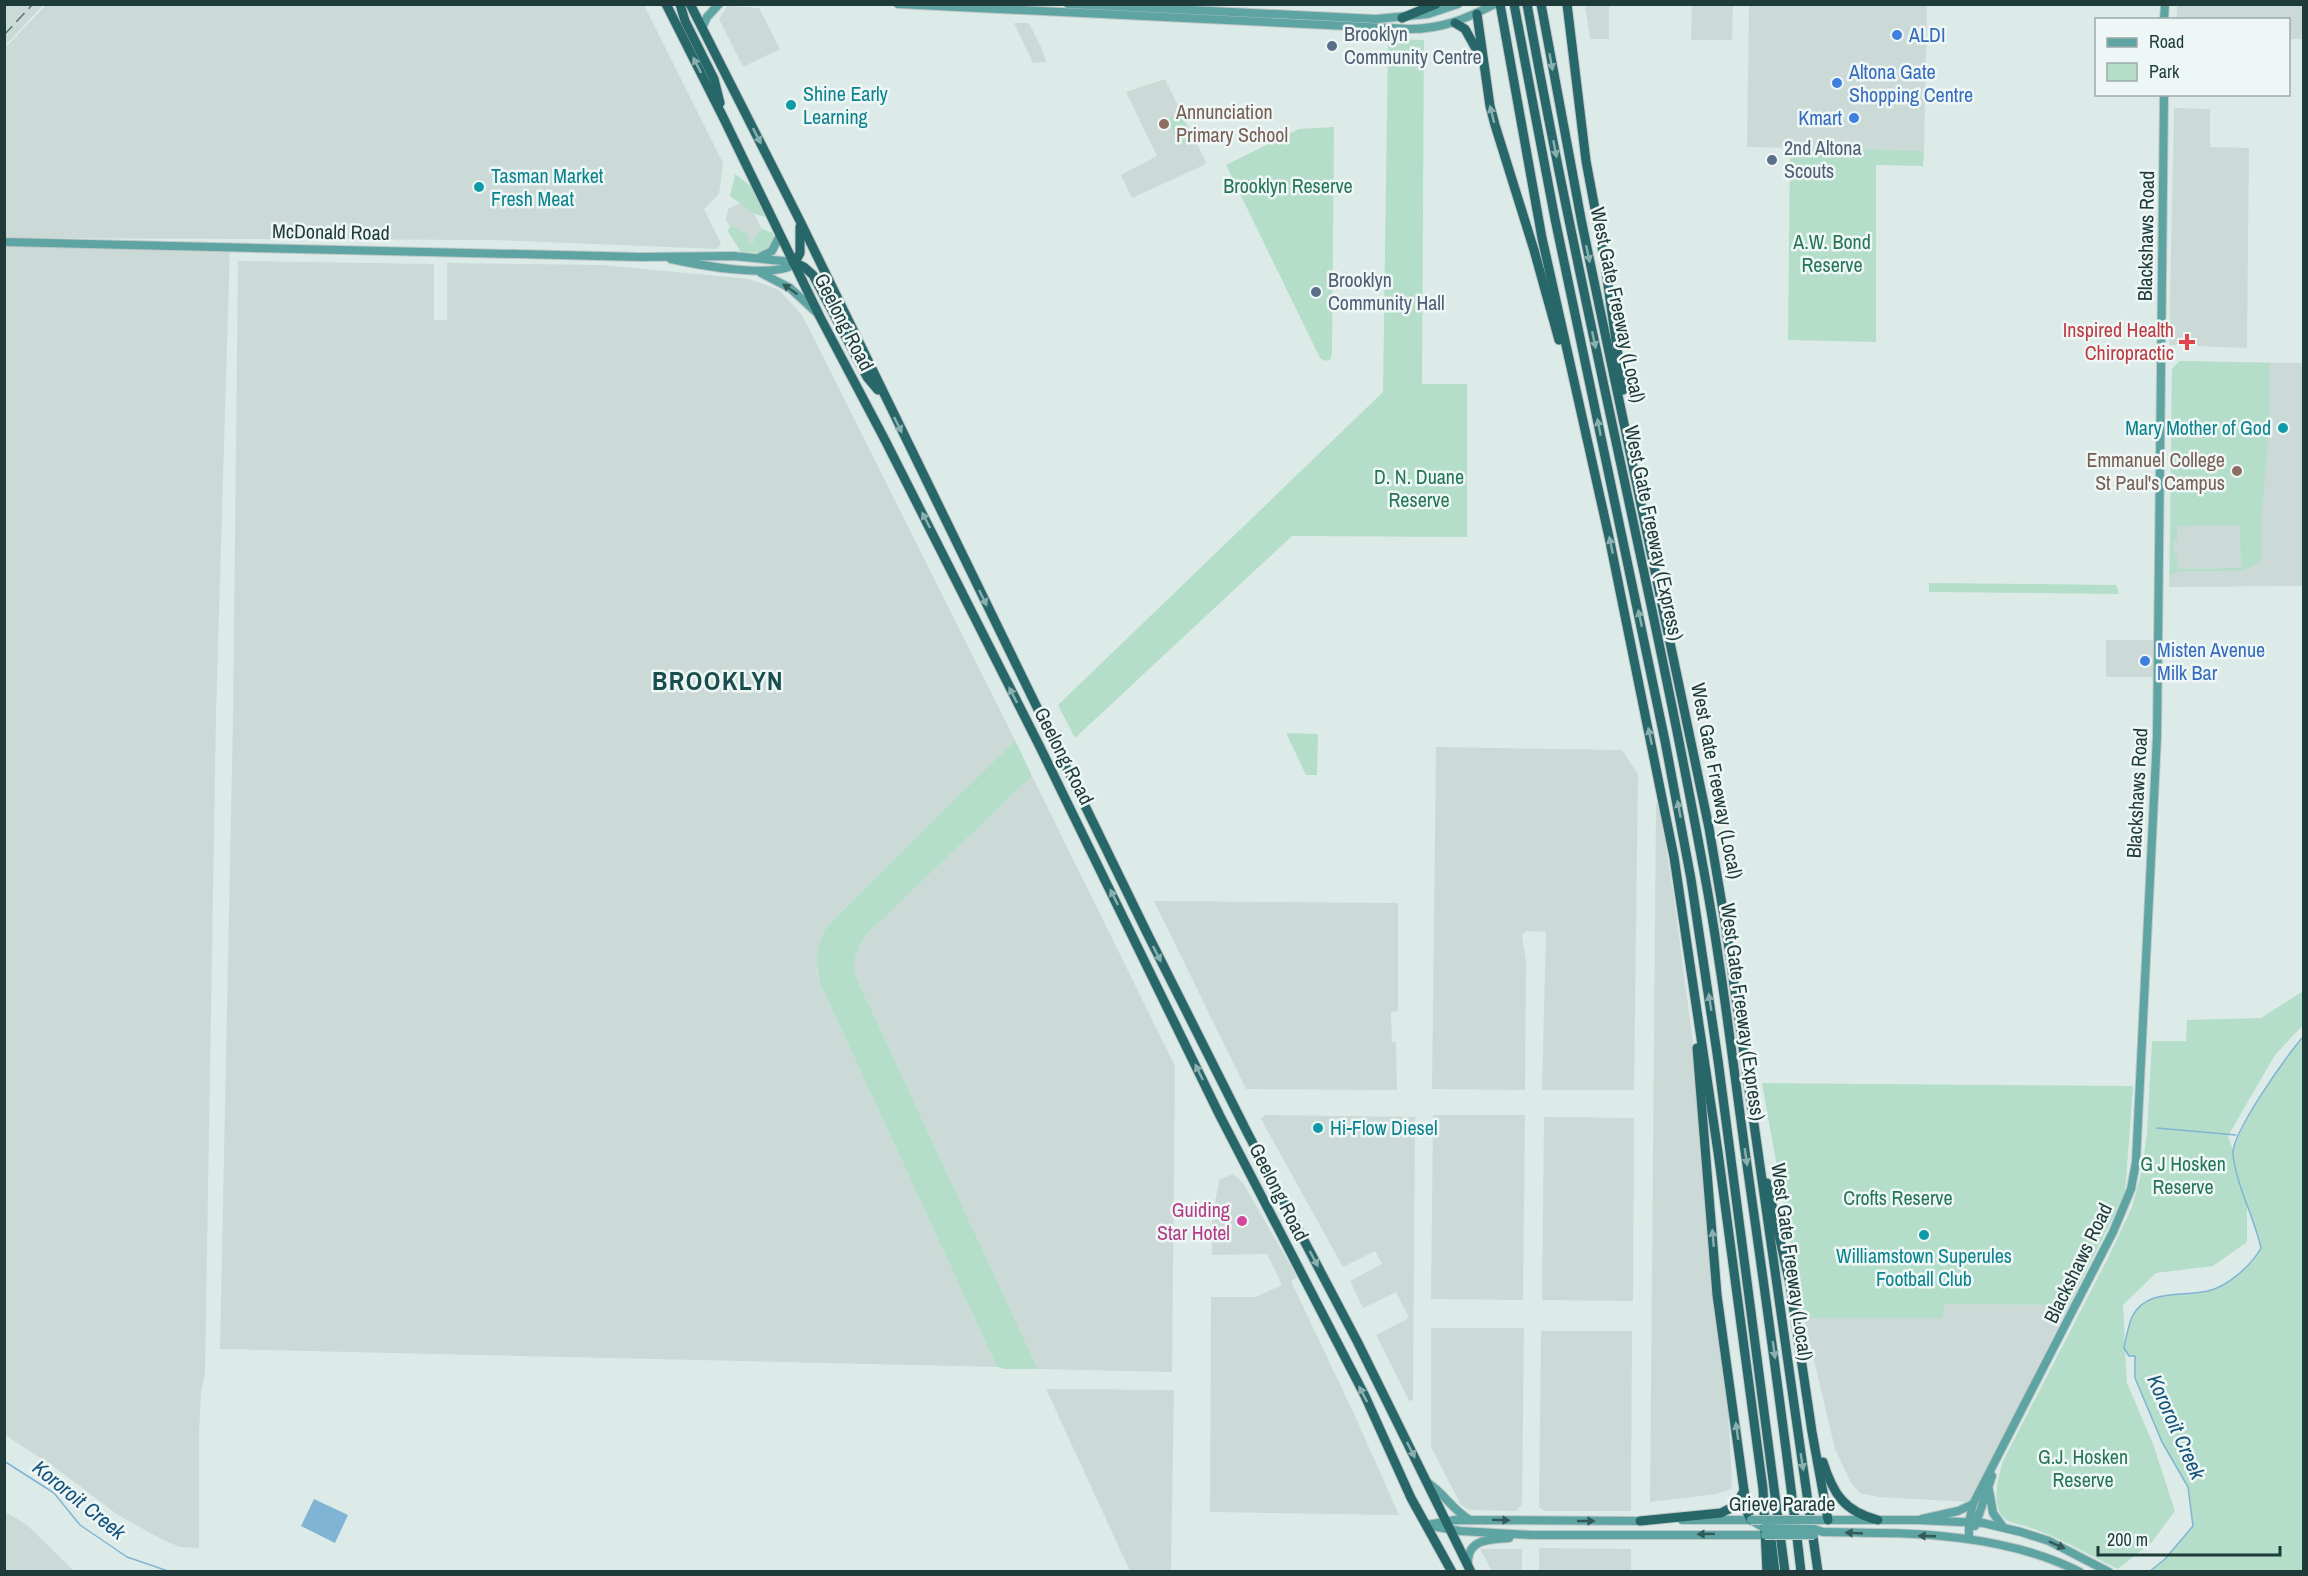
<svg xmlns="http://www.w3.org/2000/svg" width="2308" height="1576" font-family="'Archivo Narrow',sans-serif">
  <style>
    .built { fill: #ccdad7 }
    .green { fill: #b4dec9; fill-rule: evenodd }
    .water { fill: #80b4d5 }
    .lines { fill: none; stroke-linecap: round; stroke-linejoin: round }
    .stream { stroke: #80b4d5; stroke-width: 1.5 }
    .major-casing { stroke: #c0c8c8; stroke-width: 10 }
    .highway-casing { stroke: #c0c8c8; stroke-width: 11 }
    .major { stroke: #5ea4a2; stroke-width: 8 }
    .highway { stroke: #286769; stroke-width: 9 }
    .rail { stroke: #587776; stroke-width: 1.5; stroke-dasharray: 12 6; stroke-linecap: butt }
    .major-bridge-casing { stroke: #c0c8c8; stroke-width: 10; stroke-linecap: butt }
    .major-bridge { stroke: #5ea4a2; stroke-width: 8 }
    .oneway { fill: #8bafaf }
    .oneway2 { fill: #315a59 }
    .shop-dot { fill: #3f7fe0; stroke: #eef7f5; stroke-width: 2 }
    .service-dot { fill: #5c6f8a; stroke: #eef7f5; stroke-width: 2 }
    .culture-dot { fill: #0f9aa8; stroke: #eef7f5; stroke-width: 2 }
    .education-dot { fill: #8d6e63; stroke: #eef7f5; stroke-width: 2 }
    .health-dot { fill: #e0444e; stroke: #eef7f5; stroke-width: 2 }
    .hotel-dot { fill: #d1479c; stroke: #eef7f5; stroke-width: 2 }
    .labels { text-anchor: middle; stroke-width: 5; stroke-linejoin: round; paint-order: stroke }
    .service-label { font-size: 20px; fill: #4e5e75; stroke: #eef7f5; text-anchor: start }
    .shop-label { font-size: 20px; fill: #366cbe; stroke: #eef7f5; text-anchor: start }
    .culture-label { font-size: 20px; fill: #0d838f; stroke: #eef7f5; text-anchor: start }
    .education-label { font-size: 20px; fill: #785e54; stroke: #eef7f5; text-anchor: start }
    .park-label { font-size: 20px; fill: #257557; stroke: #eef7f5 }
    .street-label { font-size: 20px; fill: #1e3b3a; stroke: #eef7f5 }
    .health-label { font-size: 20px; fill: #be3a42; stroke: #eef7f5; text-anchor: end }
    .hotel-label { font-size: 20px; fill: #b23c85; stroke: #eef7f5; text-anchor: end }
    .water-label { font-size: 21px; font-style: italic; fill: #14527b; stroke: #eef7f5 }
    .district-label { font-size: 26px; font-weight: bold; letter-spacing: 1.5px; fill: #194e4e; stroke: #eef7f5 }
  </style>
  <rect width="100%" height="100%" fill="#ddebe8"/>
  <g class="built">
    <polygon points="47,4 644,5 723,163 719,194 704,209 721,243 717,249 494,240 5,238 5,48"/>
    <polygon points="4,5 43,5 5,46 4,46"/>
    <polygon points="1585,5 1609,5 1609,39 1590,39"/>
    <polygon points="1692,5 1733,5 1732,40 1691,40"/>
    <polygon points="1749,5 1927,5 1924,151 1747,147"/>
    <polygon points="2177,5 2303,5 2303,39 2289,39 2288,20 2177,19"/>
    <polygon points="727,6 759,8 780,49 743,67 719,19"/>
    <polygon points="1014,23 1029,23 1043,51 1046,62 1033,63"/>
    <polygon points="1165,79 1206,162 1204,165 1132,198 1121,175 1157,156 1126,92"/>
    <polygon points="2174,108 2210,109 2210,147 2249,148 2247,348 2169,345"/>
    <polygon points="747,200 767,239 741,249 726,220 728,209"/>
    <polygon points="4,242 230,246 216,714 205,1372 201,1394 199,1435 199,1548 180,1547 161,1539 118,1515 56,1468 5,1435"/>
    <polygon points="238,261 434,264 434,320 447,320 447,263 603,265 749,279 779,290 802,315 1015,740 827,926 822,935 819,946 817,972 820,983 997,1367 220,1349 233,717"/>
    <polygon points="2180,361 2303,363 2303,586 2169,587 2172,369"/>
    <polygon points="2106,640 2154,640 2153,677 2106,677"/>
    <polygon points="1436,747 1622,750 1638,774 1634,1090 1542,1090 1546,932 1526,931 1522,935 1526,962 1525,1090 1432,1089"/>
    <polygon points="1032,776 1175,1066 1172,1372 1038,1369 856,977 853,968 854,955 868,933"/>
    <polygon points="1656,803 1659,803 1674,898 1704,1127 1722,1307 1732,1480 1731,1489 1716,1494 1650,1502"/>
    <polygon points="1154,901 1398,903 1398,1011 1391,1012 1392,1042 1396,1042 1397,1090 1246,1089"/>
    <polygon points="1265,1115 1415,1117 1413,1400 1409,1401 1376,1335 1409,1318 1396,1292 1363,1308 1350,1281 1382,1264 1375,1251 1343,1267 1261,1119"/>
    <polygon points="1433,1115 1525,1115 1523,1300 1431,1299"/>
    <polygon points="1544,1117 1634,1118 1633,1301 1542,1300"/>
    <polygon points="1233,1174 1243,1183 1297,1277 1291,1281 1355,1416 1399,1515 1210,1512 1211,1297 1256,1297 1282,1285 1267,1254 1212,1255 1212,1221 1219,1180"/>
    <polygon points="1943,1304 2069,1305 1970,1502 1879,1497 1860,1493 1851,1483 1835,1449 1804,1318 1942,1318"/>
    <polygon points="1431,1328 1524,1328 1522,1504 1516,1511 1470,1510 1461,1505 1431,1447"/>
    <polygon points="1541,1331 1632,1331 1631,1511 1544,1511 1539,1507"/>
    <polygon points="1046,1389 1174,1390 1171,1571 1130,1571"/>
    <polygon points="5,1512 26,1524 74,1571 5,1571"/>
    <polygon points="1539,1548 1631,1549 1631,1571 1539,1571"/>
    <polygon points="1480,1549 1522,1549 1522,1571 1492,1571"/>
  </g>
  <g class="green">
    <polygon points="1388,39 1424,40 1422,384 1467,384 1467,537 1292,536 1075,738 1058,705 1383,392"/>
    <polygon points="1180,113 1192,138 1180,144 1167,119"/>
    <polygon points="1334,127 1332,349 1331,359 1325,361 1320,358 1226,165 1299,129"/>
    <polygon points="1790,147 1924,151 1923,166 1876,165 1876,342 1788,340"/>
    <polygon points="735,174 752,187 765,217 755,214 730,196"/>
    <polygon points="733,226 748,235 748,243 754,243 754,238 762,229 773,233 773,245 763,253 741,252 727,230"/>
    <path d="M2180,361L2269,363V430L2261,524L2262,559L2253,566L2239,571H2185L2170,574L2172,369ZM2240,525L2241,568L2178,569L2177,554H2174L2173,542L2177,541V526Z"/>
    <polygon points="1929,583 2116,585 2119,594 1929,592"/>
    <polygon points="1286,733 1318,734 1317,775 1306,775"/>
    <path d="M1015,740L1032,776L868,933C857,949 851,958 856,977L1038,1369H1005L997,1367L820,983C815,963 816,944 827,926Z"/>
    <path d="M2303,991V1025L2275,1055L2228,1136L2233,1150C2247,1113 2278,1066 2303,1036V1571H2149L2165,1559L2193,1526L2188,1487L2162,1442L2135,1378V1356H2129L2125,1351L2127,1383L2153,1444L2175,1511L2152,1542L2118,1569C2087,1554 2058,1536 2025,1526C2014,1523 2003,1522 1999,1511C1993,1495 1999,1476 2003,1461L2108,1258L2132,1207L2142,1170L2147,1132L2152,1041H2186L2187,1020L2261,1018ZM2247,1205L2256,1229L2261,1248C2251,1266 2228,1286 2208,1291C2182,1297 2146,1288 2132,1317C2128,1325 2128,1336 2125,1343L2123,1305L2156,1273L2213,1266L2247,1242Z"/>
    <polygon points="1762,1083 2133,1086 2125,1194 2069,1305 1944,1304 1943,1318 1804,1318"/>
  </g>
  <polygon class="water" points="314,1499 348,1515 335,1543 301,1526"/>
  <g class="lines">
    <g class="stream">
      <polyline points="2157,1128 2236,1135"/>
      <polyline points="4,1461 54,1493 80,1525 127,1557 171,1572"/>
      <path d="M2149,1572L2165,1559L2193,1526L2188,1487L2162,1442L2135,1378V1356H2129L2124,1348C2126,1339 2128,1326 2132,1317C2146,1288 2182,1297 2208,1291C2228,1286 2251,1266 2261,1248C2254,1217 2237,1187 2233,1155C2230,1135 2288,1053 2304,1036"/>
    </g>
    <g class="major-casing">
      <g id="major">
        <path d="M898,4L1409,29C1443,29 1465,19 1495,4"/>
        <polyline points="1068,4 1376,19 1428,14 1458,4"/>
        <polyline points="2164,20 2165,4"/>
        <polyline points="702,28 707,17 719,4"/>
        <polyline points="4,242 641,257 733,256 793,262"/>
        <polyline points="760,257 772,251 780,235"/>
        <path d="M671,259C698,265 773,279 794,264"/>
        <polyline points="761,273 790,288 816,312"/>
        <path d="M1428,1483C1444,1493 1453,1511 1470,1520"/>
        <polyline points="1989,1490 1993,1513 2003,1527"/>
        <polyline points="1922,1519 1958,1511 1973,1504"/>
        <polyline points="1682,1520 1751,1520 1764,1528"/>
        <polyline points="1818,1520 1917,1520 1983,1523 2021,1532 2049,1541 2109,1572"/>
        <polyline points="1427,1525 1455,1520 1645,1521"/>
        <polyline points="1431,1526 1460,1531 1531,1535 1765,1535"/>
        <polyline points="1975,1526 1992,1476"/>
        <path d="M1823,1532C1909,1533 2001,1532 2080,1572"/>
        <polyline points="1969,1539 1969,1522 1973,1504 2113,1232 2131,1189 2136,1162 2157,737 2164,94"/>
        <path d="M1468,1566C1466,1538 1489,1540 1509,1538"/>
      </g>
    </g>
    <g class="highway-casing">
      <g id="highway">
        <polyline points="666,4 723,117 820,317 885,440 1040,747 1220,1116 1365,1396 1411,1498 1452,1572"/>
        <polyline points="680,4 685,21 714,79 720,103"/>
        <polyline points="690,4 800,221 1147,933 1248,1134 1357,1341 1471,1572"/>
        <polyline points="1500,4 1542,238 1609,537 1674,857 1718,1152 1763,1489 1767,1572"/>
        <polyline points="1514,4 1555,219 1665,741 1691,879 1718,1060 1785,1572"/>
        <path d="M1527,4C1579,293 1650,578 1703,866C1721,961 1732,1056 1745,1151C1765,1291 1785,1431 1801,1572"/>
        <polyline points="1541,4 1582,224 1709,828 1726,928 1818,1572"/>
        <polyline points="1567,4 1586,161 1604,257 1623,390"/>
        <polyline points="1477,14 1490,106 1495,125 1534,250 1559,340"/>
        <polyline points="1402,18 1436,4"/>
        <polyline points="1455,23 1465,29 1480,56"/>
        <polyline points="793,262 804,267 813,275 867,377 878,390"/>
        <polyline points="794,264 800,253 800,227"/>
        <polyline points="1697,1048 1717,1295 1747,1512 1751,1520"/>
        <polyline points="1767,1183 1790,1284 1812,1432 1828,1520"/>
        <path d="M1823,1462C1833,1494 1845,1512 1878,1520"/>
        <polyline points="1640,1521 1721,1513 1735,1506 1744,1491"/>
        <polyline points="1771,1539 1775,1572"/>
      </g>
    </g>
    <use href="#major" class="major"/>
    <use href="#highway" class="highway"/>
    <polyline class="rail" points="4,35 33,4"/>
    <g class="major-bridge-casing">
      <g id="major-bridge">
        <polyline points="1751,1520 1818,1520"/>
        <polyline points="1764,1528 1814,1529 1823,1532"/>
        <polyline points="1765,1535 1814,1535"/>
      </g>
    </g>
    <use href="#major-bridge" class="major-bridge"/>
  </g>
  <defs><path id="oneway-solid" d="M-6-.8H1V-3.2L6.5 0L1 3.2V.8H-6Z" transform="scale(1.5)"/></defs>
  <g class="oneway">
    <use href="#oneway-solid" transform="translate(1551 62) rotate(80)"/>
    <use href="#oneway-solid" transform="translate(697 65) rotate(-117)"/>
    <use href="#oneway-solid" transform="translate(1492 114) rotate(-104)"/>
    <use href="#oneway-solid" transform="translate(757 136) rotate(63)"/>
    <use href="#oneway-solid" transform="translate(1555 149) rotate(79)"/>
    <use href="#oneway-solid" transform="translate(1588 254) rotate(78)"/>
    <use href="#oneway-solid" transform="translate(1594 340) rotate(78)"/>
    <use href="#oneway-solid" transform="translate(898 425) rotate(64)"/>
    <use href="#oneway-solid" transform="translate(1599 427) rotate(-101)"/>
    <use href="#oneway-solid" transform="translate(926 520) rotate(-117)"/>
    <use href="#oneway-solid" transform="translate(1611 545) rotate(-102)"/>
    <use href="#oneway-solid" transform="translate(983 598) rotate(64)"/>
    <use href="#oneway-solid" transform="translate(1640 618) rotate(-102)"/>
    <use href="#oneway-solid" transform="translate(1013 695) rotate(-117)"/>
    <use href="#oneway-solid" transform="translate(1650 736) rotate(-102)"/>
    <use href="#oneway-solid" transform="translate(1679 809) rotate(-101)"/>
    <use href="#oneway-solid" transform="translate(1114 897) rotate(-116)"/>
    <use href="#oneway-solid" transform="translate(1157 954) rotate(63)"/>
    <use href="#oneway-solid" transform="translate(1710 1002) rotate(-99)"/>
    <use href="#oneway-solid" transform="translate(1199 1072) rotate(-116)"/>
    <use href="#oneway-solid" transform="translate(1746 1157) rotate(82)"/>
    <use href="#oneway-solid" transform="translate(1713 1238) rotate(-95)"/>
    <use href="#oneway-solid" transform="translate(1314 1259) rotate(62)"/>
    <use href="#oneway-solid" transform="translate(1774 1350) rotate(82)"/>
    <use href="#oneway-solid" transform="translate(1363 1394) rotate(-117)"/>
    <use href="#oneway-solid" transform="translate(1737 1431) rotate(-98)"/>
    <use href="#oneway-solid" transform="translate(1411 1450) rotate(63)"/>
    <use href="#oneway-solid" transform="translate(1802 1462) rotate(81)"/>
  </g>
  <g class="oneway2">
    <use href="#oneway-solid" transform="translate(790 289) rotate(-145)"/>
    <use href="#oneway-solid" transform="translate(1501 1520) rotate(1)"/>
    <use href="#oneway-solid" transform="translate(1586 1521)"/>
    <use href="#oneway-solid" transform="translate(1854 1533) rotate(-177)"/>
    <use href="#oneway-solid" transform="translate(1706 1534) rotate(179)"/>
    <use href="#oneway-solid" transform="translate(1927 1536) rotate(-178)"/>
    <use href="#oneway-solid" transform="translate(2057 1545) rotate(24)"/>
  </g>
  <g class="shop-dot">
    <circle cx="1897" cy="35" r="6"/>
    <circle cx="1837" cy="83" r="6"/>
    <circle cx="1854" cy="118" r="6"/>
    <circle cx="2145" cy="661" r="6"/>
  </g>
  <g class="service-dot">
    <circle cx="1332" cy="46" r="6"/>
    <circle cx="1772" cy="160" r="6"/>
    <circle cx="1316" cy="292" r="6"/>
  </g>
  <g class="culture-dot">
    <circle cx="791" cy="105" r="6"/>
    <circle cx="479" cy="187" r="6"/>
    <circle cx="2283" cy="428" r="6"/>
    <circle cx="1318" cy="1128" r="6"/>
    <circle cx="1924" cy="1235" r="6"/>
  </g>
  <g class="education-dot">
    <circle cx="1164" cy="124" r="6"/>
    <circle cx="2237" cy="471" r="6"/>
  </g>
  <path class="health-dot" d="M2184 333h6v6h6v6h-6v6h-6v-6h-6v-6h6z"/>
  <circle class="hotel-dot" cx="1242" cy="1221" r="6"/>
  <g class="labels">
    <g class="service-label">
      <text x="1344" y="41">Brooklyn<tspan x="1344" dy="23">Community Centre</tspan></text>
      <text x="1784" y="155">2nd Altona<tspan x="1784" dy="23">Scouts</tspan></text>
      <text x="1328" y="287">Brooklyn<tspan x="1328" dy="23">Community Hall</tspan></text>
    </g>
    <g class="shop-label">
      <text x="1909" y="42">ALDI</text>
      <text x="1849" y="79">Altona Gate<tspan x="1849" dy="23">Shopping Centre</tspan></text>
      <text x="1842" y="125" text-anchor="end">Kmart</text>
      <text x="2157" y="657">Misten Avenue<tspan x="2157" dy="23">Milk Bar</tspan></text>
    </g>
    <g class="culture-label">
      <text x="803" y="101">Shine Early<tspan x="803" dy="23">Learning</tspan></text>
      <text x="491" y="183">Tasman Market<tspan x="491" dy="23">Fresh Meat</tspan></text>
      <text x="2271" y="435" text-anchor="end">Mary Mother of God</text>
      <text x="1330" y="1135">Hi-Flow Diesel</text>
      <text x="1924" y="1263" text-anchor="middle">Williamstown Superules<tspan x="1924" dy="23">Football Club</tspan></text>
    </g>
    <g class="education-label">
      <text x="1176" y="119">Annunciation<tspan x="1176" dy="23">Primary School</tspan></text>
      <text x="2225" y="467" text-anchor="end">Emmanuel College<tspan x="2225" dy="23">St Paul's Campus</tspan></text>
    </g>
    <g class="park-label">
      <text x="1288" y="193">Brooklyn Reserve</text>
      <text x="1832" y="249">A.W. Bond<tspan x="1832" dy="23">Reserve</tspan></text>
      <text x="1419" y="484">D. N. Duane<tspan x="1419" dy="23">Reserve</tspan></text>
      <text x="2183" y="1171">G J Hosken<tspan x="2183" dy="23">Reserve</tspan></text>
      <text x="1898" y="1205">Crofts Reserve</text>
      <text x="2083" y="1464">G.J. Hosken<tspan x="2083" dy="23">Reserve</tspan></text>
    </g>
    <g class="street-label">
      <text transform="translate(331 232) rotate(1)" y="7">McDonald Road</text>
      <text transform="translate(2146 236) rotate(-89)" y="7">Blackshaws Road</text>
      <text transform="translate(1618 305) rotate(78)" y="7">West Gate Freeway (Local)</text>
      <text transform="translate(844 322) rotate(63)" y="7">Geelong Road</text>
      <text transform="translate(1654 533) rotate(78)" y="7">West Gate Freeway (Express)</text>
      <text transform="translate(1064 756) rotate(63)" y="7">Geelong Road</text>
      <text transform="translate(1717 781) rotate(79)" y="7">West Gate Freeway (Local)</text>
      <text transform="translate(2137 793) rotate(-87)" y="7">Blackshaws Road</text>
      <text transform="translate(1743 1012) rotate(82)" y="7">West Gate Freeway (Express)</text>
      <text transform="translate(1279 1192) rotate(63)" y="7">Geelong Road</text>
      <text transform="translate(1792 1262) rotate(82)" y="7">West Gate Freeway (Local)</text>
      <text transform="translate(2078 1263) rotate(-64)" y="7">Blackshaws Road</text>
      <text x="1782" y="1511">Grieve Parade</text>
    </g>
    <g class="health-label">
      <text x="2174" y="337">Inspired Health<tspan x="2174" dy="23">Chiropractic</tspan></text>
    </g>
    <g class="hotel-label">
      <text x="1230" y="1217">Guiding<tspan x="1230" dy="23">Star Hotel</tspan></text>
    </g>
    <g class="water-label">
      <text transform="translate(2176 1427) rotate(66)" y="7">Kororoit Creek</text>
      <text transform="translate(79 1500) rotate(39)" y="7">Kororoit Creek</text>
    </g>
    <g class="district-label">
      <text x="718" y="690">BROOKLYN</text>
    </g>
  </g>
  <rect width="2308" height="1576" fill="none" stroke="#1e3b3a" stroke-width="12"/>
  <rect x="2095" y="18" width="195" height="78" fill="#eef7f5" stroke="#9bacaa" stroke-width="1.5"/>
  <rect x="2107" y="38" width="30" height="9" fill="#5ea4a2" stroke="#9bacaa" stroke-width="1.5"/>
  <text x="2149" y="48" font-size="18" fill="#1e3b3a">Road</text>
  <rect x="2107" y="63" width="30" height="18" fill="#b4dec9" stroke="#9bacaa" stroke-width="1.5"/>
  <text x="2149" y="78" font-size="18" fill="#1e3b3a">Park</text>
  <path d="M2098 1546v9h182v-9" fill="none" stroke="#1e3b3a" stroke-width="3"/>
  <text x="2107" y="1546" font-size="18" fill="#1e3b3a" stroke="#eef7f5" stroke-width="4.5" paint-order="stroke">200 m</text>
</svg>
